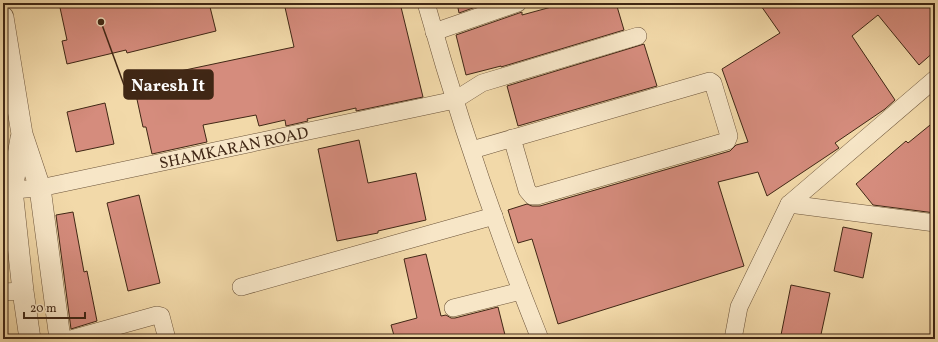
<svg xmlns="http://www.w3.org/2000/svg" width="938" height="342" font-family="Vollkorn,serif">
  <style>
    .building { fill: #d58c7d; stroke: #402715 }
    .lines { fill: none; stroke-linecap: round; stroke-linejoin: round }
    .minor-casing { stroke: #6c543a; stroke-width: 18 }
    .tertiary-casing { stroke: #6c543a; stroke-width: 22 }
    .minor { stroke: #f7e6c7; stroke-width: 17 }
    .tertiary { stroke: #f7e6c7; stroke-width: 21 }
    .labels { text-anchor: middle; stroke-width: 3; stroke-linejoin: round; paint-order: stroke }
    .street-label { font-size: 16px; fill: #402715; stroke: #f7e6c7 }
    .leader { fill: none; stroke: #402715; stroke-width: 1.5 }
    .callout-dot { fill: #402715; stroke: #f7e6c7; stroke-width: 1.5 }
    .callout { fill: #402715; stroke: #402715; stroke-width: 1.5 }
    .callout-label { font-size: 17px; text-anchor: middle; font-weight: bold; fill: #fff }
  </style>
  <rect width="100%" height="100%" fill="#f2d9a9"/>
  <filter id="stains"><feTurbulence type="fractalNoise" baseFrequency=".005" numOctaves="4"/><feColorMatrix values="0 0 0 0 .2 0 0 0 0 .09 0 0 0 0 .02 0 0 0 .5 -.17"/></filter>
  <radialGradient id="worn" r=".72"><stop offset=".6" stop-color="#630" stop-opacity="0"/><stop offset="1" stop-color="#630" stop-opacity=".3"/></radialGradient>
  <g class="building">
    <polygon points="59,3 209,3 216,31 127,53 126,50 67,64 62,41 67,40"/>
    <polygon points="284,3 400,3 423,97 356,111 356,108 307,119 308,121 286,126 285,120 259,126 256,115 203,125 207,142 152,154 146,127 143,127 133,81 294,47"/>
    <polygon points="457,3 487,3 459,13"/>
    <polygon points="566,3 616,3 624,30 501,67 501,66 466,75 456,35 522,12 522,15"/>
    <polygon points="759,3 935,3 935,51 919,65 878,15 852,36 895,100 885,109 835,143 839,148 767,196 758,172 718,182 744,266 558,324 532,239 518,243 508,210 527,204 532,206 540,206 730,151 736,145 748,142 722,69 780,33"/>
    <polygon points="644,44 657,86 518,126 507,86"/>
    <polygon points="105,103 114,144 76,152 67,112"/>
    <polygon points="935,121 935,213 873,205 856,184 906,141 908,143"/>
    <polygon points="359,140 368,183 416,173 426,220 378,231 378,233 337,241 318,149"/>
    <polygon points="139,195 160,283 128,291 107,203"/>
    <polygon points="73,212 84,272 87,271 97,321 71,329 56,215"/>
    <polygon points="843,227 872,233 863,278 834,271"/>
    <polygon points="426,254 441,316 446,315 451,318 455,318 498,307 506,339 395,339 391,325 417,318 404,259"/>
    <polygon points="791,285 830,293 820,339 800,339 781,335"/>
  </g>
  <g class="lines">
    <g class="minor-casing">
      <g id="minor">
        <path d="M426,3C458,117 496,229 540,339"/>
        <polyline points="434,32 518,3"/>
        <polyline points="472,150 710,81 713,83 729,136 727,141 537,196 532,196 527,190 512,138"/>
        <path id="s1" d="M12,190L40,188L455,100L482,83L638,36"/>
        <polyline points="789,204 935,223"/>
        <polyline points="241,287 494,216"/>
        <polyline points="3,292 23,291"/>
        <polyline points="453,308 521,291"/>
        <polyline points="71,339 157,315 161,316 167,339"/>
        <polyline points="733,339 739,307 789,204 935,79"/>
      </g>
    </g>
    <g class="tertiary-casing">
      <g id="tertiary">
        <polyline points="3,17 22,134 40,188 60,339"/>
        <polyline points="21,138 12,190 23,291 30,339"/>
      </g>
    </g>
    <use href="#minor" class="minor"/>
    <use href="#tertiary" class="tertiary"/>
  </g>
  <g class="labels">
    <g class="street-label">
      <text dy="6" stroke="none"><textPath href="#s1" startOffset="226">SHAMKARAN ROAD</textPath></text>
    </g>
  </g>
  <path class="leader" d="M101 22L124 85"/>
  <circle class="callout-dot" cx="101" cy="22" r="4"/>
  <rect class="callout" x="124" y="70" width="89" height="29" rx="4"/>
  <g class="callout-label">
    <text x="168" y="91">Naresh It</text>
  </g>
  <rect width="938" height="342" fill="none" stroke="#f2d9a9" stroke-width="16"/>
  <rect x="4" y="4" width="930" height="334" fill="none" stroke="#402715" stroke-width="2"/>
  <rect x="8" y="8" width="922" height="326" fill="none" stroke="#402715"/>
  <path d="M24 312v6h61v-6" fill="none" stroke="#402715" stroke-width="2"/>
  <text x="30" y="312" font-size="12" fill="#402715" stroke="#f7e6c7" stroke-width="3" paint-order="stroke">20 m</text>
  <rect width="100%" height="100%" filter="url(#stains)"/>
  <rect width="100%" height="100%" fill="url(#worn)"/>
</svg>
